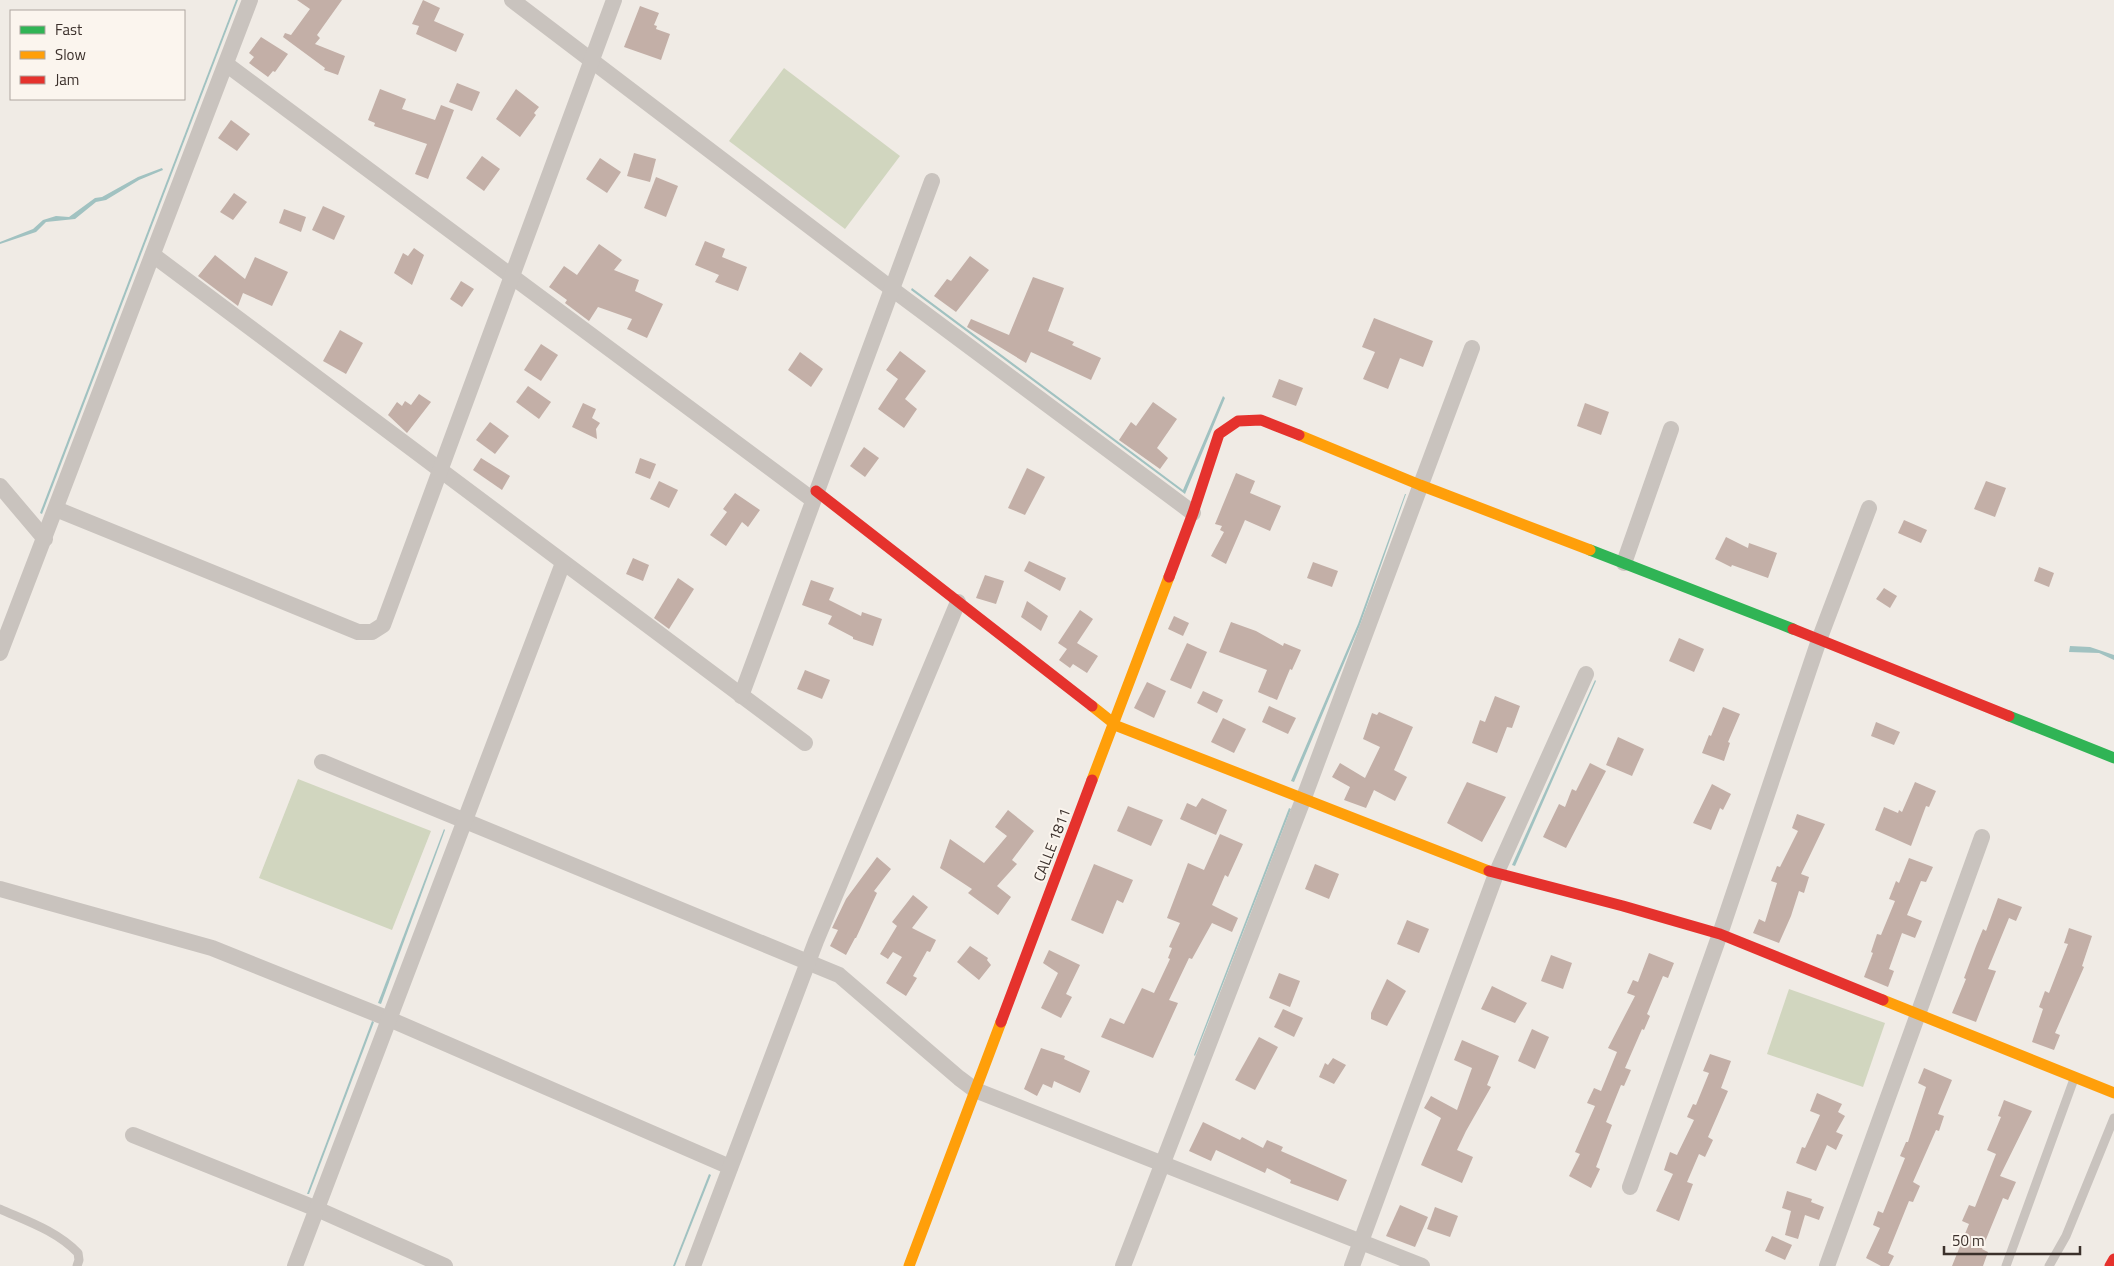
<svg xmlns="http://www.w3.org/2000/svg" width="2114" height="1266" font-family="'Titillium Web',sans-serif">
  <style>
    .green { fill: #d1d6bf }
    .water { fill: #a1c2c1 }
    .building { fill: #c3afa7 }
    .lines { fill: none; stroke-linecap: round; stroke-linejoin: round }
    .lane { stroke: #c9c3be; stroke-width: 9 }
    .street { stroke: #c9c3be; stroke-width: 16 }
    .fast { stroke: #30b455; stroke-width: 11 }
    .slow { stroke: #ff9f0a; stroke-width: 11 }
    .jam { stroke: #e5322d; stroke-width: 11 }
    .labels { text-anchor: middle; stroke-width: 4; stroke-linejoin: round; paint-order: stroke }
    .street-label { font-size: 15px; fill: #3b302b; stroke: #fbf5ee }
  </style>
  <rect width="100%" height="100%" fill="#f0ebe5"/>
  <g class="green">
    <polygon points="784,68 900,156 845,229 729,141"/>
    <polygon points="298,779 431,831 392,930 259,878"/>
    <polygon points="1789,989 1885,1023 1863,1087 1767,1054"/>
  </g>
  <g class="water">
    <polygon points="236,0 238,0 42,514 40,513"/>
    <polygon points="162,168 163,170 139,180 106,200 96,202 75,219 46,222 36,232 0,244 0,242 33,229 43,220 56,216 69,217 95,198 102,197 138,177"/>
    <polygon points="912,288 1183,490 1223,396 1225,398 1185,494 911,290"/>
    <polygon points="1405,494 1406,494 1360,625 1294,782 1291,781 1358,624"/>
    <polygon points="2070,646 2090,647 2114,655 2114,660 2099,653 2069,652"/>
    <polygon points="1595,680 1596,681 1515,866 1512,865"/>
    <polygon points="1289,808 1291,809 1195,1056 1194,1055"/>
    <polygon points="444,829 445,830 381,1004 378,1003"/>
    <polygon points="372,1021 374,1022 309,1194 307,1194"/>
    <polygon points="709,1174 711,1175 675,1266 673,1266"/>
  </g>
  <g class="building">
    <polygon points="297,0 342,0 317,35 320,38 315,44 345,56 338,75 324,70 325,68 283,37 285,33 291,35 310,9"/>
    <polygon points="423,0 440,8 434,21 464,34 456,52 416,34 419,26 412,24"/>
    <polygon points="640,6 659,13 654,25 657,26 656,29 670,34 661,60 624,47"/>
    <polygon points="261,37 288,54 275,72 273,71 268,77 249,63 254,57 249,53"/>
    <polygon points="457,83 480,92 472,111 449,102"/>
    <polygon points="380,89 406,99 402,109 435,120 441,105 454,110 428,179 415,174 427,144 374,126 375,123 368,120"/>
    <polygon points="516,89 539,107 534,113 536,115 520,137 496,119"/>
    <polygon points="231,120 250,134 237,151 218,138"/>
    <polygon points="634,153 656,159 650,182 627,176"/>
    <polygon points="482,156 500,169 484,191 466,178"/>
    <polygon points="600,158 621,172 607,193 586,179"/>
    <polygon points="656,177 678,186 666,217 644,208"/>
    <polygon points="234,193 247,202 233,220 220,212"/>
    <polygon points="323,206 345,216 334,240 312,230"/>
    <polygon points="284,209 306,217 301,232 279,223"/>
    <polygon points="705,241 725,249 722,257 747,267 738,291 715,282 719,275 695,265"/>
    <polygon points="599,244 622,260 614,270 639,280 635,291 663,304 647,338 627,329 632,319 598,307 589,321 565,303 567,300 549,287 564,266 577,275"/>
    <polygon points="414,248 424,255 412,285 394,273 403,253 408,256"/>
    <polygon points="215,255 245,279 255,257 288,272 272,306 243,293 238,306 198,276"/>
    <polygon points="970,256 989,270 956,312 934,296 947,279 951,281"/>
    <polygon points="1033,277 1064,288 1048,331 1074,342 1072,345 1101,358 1091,380 1031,352 1026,363 967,327 971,319 1009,335"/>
    <polygon points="461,281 474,289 462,307 450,299"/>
    <polygon points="1374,318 1433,341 1423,367 1400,358 1388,389 1363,379 1375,352 1362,347"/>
    <polygon points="340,330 363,343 346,374 323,361"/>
    <polygon points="541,344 558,355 541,381 524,370"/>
    <polygon points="900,351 926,371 905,399 917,409 904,428 878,409 898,379 886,370"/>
    <polygon points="800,352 823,369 811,387 788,370"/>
    <polygon points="1279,379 1303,388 1296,406 1272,397"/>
    <polygon points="528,386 551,402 539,419 516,402"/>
    <polygon points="419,394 431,402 407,433 388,415 397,402 402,406 405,401 411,405"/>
    <polygon points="1153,402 1177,419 1157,448 1168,458 1160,469 1119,440 1131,422 1136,426"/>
    <polygon points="583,403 596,409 592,418 600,423 596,429 597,439 572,427"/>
    <polygon points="1585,403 1609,412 1601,435 1577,426"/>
    <polygon points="490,422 509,436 495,454 476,440"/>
    <polygon points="864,447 879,458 865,477 850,466"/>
    <polygon points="481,458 510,476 502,490 473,470"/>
    <polygon points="640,458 656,464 650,479 635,473"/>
    <polygon points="1027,468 1045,477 1025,515 1008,508"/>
    <polygon points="1236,473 1255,481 1250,493 1281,506 1270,531 1245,520 1226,564 1211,556 1224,532 1220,530 1222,526 1215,524"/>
    <polygon points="659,481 678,490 669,508 650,499"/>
    <polygon points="1986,481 2006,488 1995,517 1974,509"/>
    <polygon points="735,493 760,510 748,527 742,522 726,546 710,535 727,512 723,509"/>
    <polygon points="1904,520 1927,530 1921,543 1898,533"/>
    <polygon points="1726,537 1748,548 1749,543 1777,553 1768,578 1732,565 1731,567 1715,559"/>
    <polygon points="633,558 649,565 643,581 626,574"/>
    <polygon points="1029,561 1066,578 1060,591 1024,571"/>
    <polygon points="1313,562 1338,571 1332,587 1307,578"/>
    <polygon points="2039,567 2054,573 2049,587 2034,581"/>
    <polygon points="985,575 1004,581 996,604 976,598"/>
    <polygon points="678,578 694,589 669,629 654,618"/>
    <polygon points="811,580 834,588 829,600 861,616 862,612 882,619 873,646 853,639 853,637 828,624 832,616 802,605"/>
    <polygon points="1884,588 1897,596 1890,608 1876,599"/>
    <polygon points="1027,601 1048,616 1041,631 1021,617"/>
    <polygon points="1080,610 1093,619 1077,643 1098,656 1087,673 1073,664 1070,668 1059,660 1067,649 1058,643"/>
    <polygon points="1174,616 1189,623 1183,636 1168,629"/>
    <polygon points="1231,622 1256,631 1283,646 1284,643 1301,650 1292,670 1290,669 1277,700 1258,692 1267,670 1219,652"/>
    <polygon points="1679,638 1704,649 1694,672 1669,661"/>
    <polygon points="1187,643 1207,652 1191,689 1170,680"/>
    <polygon points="805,670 830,680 822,699 797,689"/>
    <polygon points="1147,682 1166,691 1154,718 1134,708"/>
    <polygon points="1203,691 1223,700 1217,713 1197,703"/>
    <polygon points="1495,696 1520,706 1512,728 1507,727 1497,753 1472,743 1480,720 1485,722"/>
    <polygon points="1269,706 1296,718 1288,734 1262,722"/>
    <polygon points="1723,707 1740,714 1728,742 1730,743 1724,761 1702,753 1709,735 1711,736"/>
    <polygon points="1379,712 1413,727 1394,770 1407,777 1395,801 1374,790 1366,808 1344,800 1350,787 1332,777 1340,763 1365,778 1380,747 1363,739 1372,713 1377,715"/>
    <polygon points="1223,718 1246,729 1234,753 1211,742"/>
    <polygon points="1876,722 1900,732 1894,745 1871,736"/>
    <polygon points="1618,737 1644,749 1632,776 1606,765"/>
    <polygon points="1590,763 1606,771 1566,848 1543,837 1559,804 1565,807 1572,789 1576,791"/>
    <polygon points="1467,782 1506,797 1482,842 1447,823"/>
    <polygon points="1915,782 1936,791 1929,807 1926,806 1911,846 1875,830 1884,807 1898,813 1899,810 1902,812"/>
    <polygon points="1712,784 1731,794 1723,810 1720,808 1711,830 1693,823"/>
    <polygon points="1202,798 1227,810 1216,835 1180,819 1187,803 1196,807"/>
    <polygon points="1128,806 1163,820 1151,846 1117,831"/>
    <polygon points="1008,810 1034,831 1012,860 1017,864 997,886 1011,897 998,915 968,893 972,889 940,868 950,839 984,863 1007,836 995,827"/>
    <polygon points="1797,814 1825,824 1801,874 1809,877 1804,893 1799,891 1791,916 1779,943 1753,933 1759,919 1765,922 1777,883 1771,881 1777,866 1780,867 1798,831 1792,828"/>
    <polygon points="1220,834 1243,844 1228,877 1225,875 1212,905 1238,918 1232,932 1212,923 1192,959 1189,958 1169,1000 1178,1003 1153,1058 1101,1037 1110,1018 1124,1024 1142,988 1154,993 1170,959 1168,958 1172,948 1169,947 1180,923 1167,918 1188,863 1204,870"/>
    <polygon points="877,857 891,869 874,891 877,893 856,938 855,938 846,955 830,946 838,930 832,928 846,899"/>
    <polygon points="1909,858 1933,867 1926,882 1921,881 1907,915 1922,921 1915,938 1902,933 1889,969 1894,971 1888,987 1864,977 1873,953 1871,952 1877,934 1881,935 1895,901 1889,899 1896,881 1899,883"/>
    <polygon points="1094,864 1133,880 1123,903 1117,900 1103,934 1071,920"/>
    <polygon points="1315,864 1339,874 1329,899 1305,889"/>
    <polygon points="913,895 928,907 912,928 936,940 930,952 927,951 913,976 917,978 906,996 886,983 902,957 893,952 888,959 880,954 897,926 892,922"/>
    <polygon points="1998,898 2022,907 2016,921 2009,918 1988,969 1996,971 1976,1022 1952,1013 1966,979 1964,978 1976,946 1983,929 1986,931"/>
    <polygon points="1407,920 1429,929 1419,953 1397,944"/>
    <polygon points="2069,928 2092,936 2082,966 2084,967 2055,1033 2060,1035 2054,1050 2032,1042 2043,1009 2039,1007 2045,991 2049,993 2068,944 2064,943"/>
    <polygon points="970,946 988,958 987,960 991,965 979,980 957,962"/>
    <polygon points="1049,950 1080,965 1066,994 1072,997 1061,1018 1041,1008 1058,973 1043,963"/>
    <polygon points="1649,953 1674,963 1668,978 1663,976 1647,1014 1650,1016 1644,1030 1642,1029 1625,1068 1631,1070 1624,1086 1621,1085 1606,1122 1612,1125 1596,1167 1600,1169 1591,1188 1569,1176 1580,1154 1575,1152 1595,1106 1587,1103 1594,1088 1601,1091 1617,1052 1608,1048 1635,996 1627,993 1633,980 1638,982"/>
    <polygon points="1551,955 1572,963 1563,989 1541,981"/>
    <polygon points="1279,973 1300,981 1290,1007 1269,998"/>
    <polygon points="1387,979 1406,991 1387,1026 1371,1019 1371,1013"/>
    <polygon points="1492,986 1527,1003 1515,1023 1481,1009"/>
    <polygon points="1283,1009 1303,1018 1294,1037 1274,1027"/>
    <polygon points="1532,1029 1549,1037 1535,1069 1518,1061"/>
    <polygon points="1259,1037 1278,1047 1255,1090 1235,1080"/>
    <polygon points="1462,1040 1499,1056 1487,1085 1491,1087 1466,1131 1457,1150 1473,1157 1462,1183 1421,1165 1441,1118 1424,1108 1431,1096 1457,1110 1472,1068 1454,1060"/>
    <polygon points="1041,1048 1065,1056 1064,1059 1090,1071 1080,1093 1054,1081 1052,1088 1043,1084 1037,1096 1024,1089"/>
    <polygon points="1710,1054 1731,1061 1721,1088 1728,1091 1708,1137 1713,1140 1705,1157 1699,1154 1687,1182 1693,1184 1679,1221 1656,1211 1673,1174 1664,1170 1670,1152 1677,1155 1694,1120 1687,1117 1693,1104 1696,1105 1709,1073 1703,1071"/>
    <polygon points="1333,1058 1346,1065 1334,1084 1319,1077 1325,1063 1328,1065"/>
    <polygon points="1924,1068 1952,1080 1938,1114 1944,1116 1939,1131 1936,1130 1913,1182 1920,1186 1913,1202 1909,1201 1888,1253 1894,1256 1889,1266 1881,1266 1866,1258 1880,1228 1873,1225 1878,1211 1883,1213 1905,1158 1900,1156 1906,1142 1908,1142 1926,1087 1918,1083"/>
    <polygon points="1817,1093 1842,1104 1838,1112 1845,1116 1836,1132 1843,1135 1836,1150 1827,1145 1816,1171 1796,1163 1802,1147 1805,1148 1820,1115 1810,1111"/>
    <polygon points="2004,1100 2032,1111 2000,1176 2016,1182 2008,1200 2003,1198 1982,1249 1988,1252 1983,1266 1952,1266 1969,1224 1962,1221 1969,1205 1975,1207 1996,1154 1987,1150 2001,1117 1998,1116"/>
    <polygon points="1203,1122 1240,1140 1242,1137 1263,1148 1267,1140 1283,1147 1281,1151 1347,1180 1338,1201 1290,1183 1291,1180 1267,1168 1265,1173 1216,1150 1211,1161 1189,1151"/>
    <polygon points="1787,1191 1812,1199 1811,1202 1824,1207 1819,1220 1805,1215 1798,1239 1785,1235 1791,1211 1782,1208"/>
    <polygon points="1400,1205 1428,1217 1415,1247 1386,1236"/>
    <polygon points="1435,1207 1458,1216 1450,1237 1427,1229"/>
    <polygon points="1772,1236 1792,1245 1785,1260 1765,1251"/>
  </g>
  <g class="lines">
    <g class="lane">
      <path d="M0,1209C27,1221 57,1231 78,1253L79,1260L77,1266"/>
      <polyline points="2006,1266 2074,1079"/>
      <polyline points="2049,1266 2066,1236 2114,1118"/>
    </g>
    <g class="street">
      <polyline points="512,0 892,289 1193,513"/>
      <polyline points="226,64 813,500"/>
      <polyline points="153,255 805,743"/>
      <polyline points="0,486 45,539"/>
      <polyline points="56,509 358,632 372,632 383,625 614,0"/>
      <polyline points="1624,563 1671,429"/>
      <polyline points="0,653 250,0"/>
      <polyline points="741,696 932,181"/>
      <polyline points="322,762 839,975 959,1078 975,1090 1422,1266"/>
      <polyline points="0,889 212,948 389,1019 730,1167"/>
      <polyline points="133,1135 317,1209 445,1266"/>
      <polyline points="1630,1187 1720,934 1819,640 1869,508"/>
      <polyline points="295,1266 563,563"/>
      <polyline points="693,1266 816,941 958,602"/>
      <polyline points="1123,1266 1303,800 1472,348"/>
      <polyline points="1352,1266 1496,874 1586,674"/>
      <polyline points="1827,1266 1982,837"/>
    </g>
    <g class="fast">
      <polyline points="1590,550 1793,629"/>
      <polyline points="2009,716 2114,758"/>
    </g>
    <g class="slow">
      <polyline points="1299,435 1420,485 1590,550"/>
      <polyline points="1092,706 1117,726 1489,871"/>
      <polyline points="1092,780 1169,577"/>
      <polyline points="1883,1000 2114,1093"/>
      <polyline points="909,1266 1001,1022"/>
    </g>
    <g class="jam">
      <polyline points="816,491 1092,706"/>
      <polyline points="1169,577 1193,513 1219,434 1238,421 1261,420 1299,435"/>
      <polyline points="1793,629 2009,716"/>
      <polyline points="1489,871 1623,906 1720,934 1883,1000"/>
      <polyline points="1001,1022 1092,780"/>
      <polyline points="2110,1266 2114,1259"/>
    </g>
  </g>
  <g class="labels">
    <g class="street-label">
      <text transform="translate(1052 845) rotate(-69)" y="5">CALLE 1811</text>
    </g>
  </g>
  <rect x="10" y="10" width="175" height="90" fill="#fbf5ee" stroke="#aea6a0"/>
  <rect x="20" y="26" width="25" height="8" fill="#30b455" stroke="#aea6a0"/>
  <text x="55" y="35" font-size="15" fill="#3b302b">Fast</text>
  <rect x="20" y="51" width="25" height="8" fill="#ff9f0a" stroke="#aea6a0"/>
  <text x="55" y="60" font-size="15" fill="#3b302b">Slow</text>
  <rect x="20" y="76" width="25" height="8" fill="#e5322d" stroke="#aea6a0"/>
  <text x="55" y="85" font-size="15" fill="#3b302b">Jam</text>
  <path d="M1944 1246v8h136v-8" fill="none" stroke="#3b302b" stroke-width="2.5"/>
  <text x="1952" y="1246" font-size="15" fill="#3b302b" stroke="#fbf5ee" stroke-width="4" paint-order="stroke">50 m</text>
</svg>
